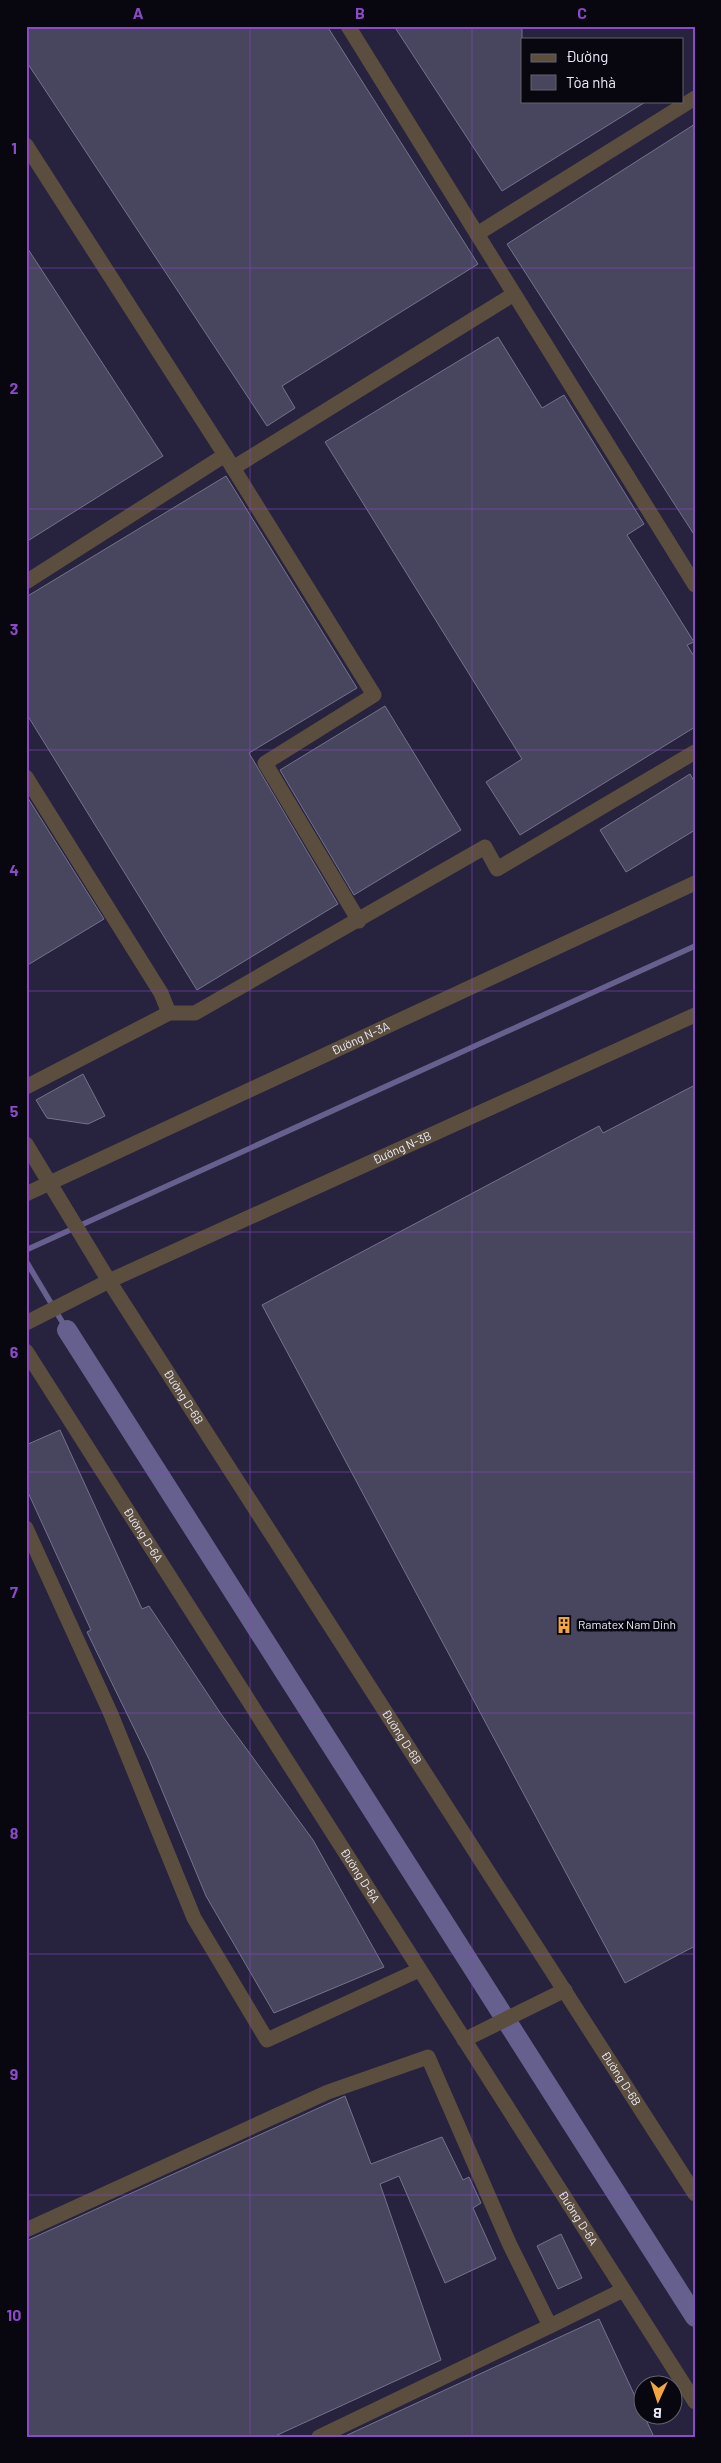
<svg xmlns="http://www.w3.org/2000/svg" width="721" height="2463" font-family="Barlow,sans-serif">
  <style>
    .built { fill: #27233e; fill-rule: evenodd }
    .lines { fill: none; stroke-linecap: round; stroke-linejoin: round }
    .stream { stroke: #65608d; stroke-width: 5.5 }
    .canal { stroke: #65608d; stroke-width: 20 }
    .building { fill: #48465e; stroke: #74728c }
    .minor { stroke: #5c4e3e; stroke-width: 15 }
    .grid { fill: none; stroke: #8c49c8; stroke-width: 1; stroke-opacity: 0.55 }
    .labels { text-anchor: middle; stroke-width: 5; stroke-linejoin: round; paint-order: stroke }
    .street-label { font-size: 12px; fill: #ecebfa; stroke: #08070f }
    .poi-label { font-size: 12px; fill: #ecebfa; stroke: #08070f; text-anchor: start }
    .neatline { fill: none; stroke: #8c49c8; stroke-width: 2 }
    .grid-label { font-size: 16px; text-anchor: middle; font-weight: bold; fill: #8c49c8 }
  </style>
  <rect width="100%" height="100%" fill="#1d1a2f"/>
  <path class="built" d="M26,26H695V2437H26ZM522,39H682V101H522ZM644,2386H674V2416H644Z"/>
  <g class="lines">
    <g class="stream">
      <polyline points="26,1250 695,946"/>
      <polyline points="26,1261 67,1330"/>
    </g>
    <polyline class="canal" points="67,1330 695,2317"/>
  </g>
  <g class="building">
    <polygon points="26,26 327,26 478,264 282,386 295,408 267,426 26,61"/>
    <polygon points="394,26 522,26 522,101 647,101 502,191"/>
    <polygon points="695,124 695,536 507,244"/>
    <polygon points="26,246 163,456 26,542"/>
    <polygon points="498,337 542,408 564,395 644,524 627,535 694,642 687,645 695,658 695,727 520,835 486,782 522,759 325,442"/>
    <polygon points="226,476 357,688 249,753 338,904 197,990 26,713 26,597"/>
    <polygon points="385,706 461,830 354,895 280,770"/>
    <polygon points="690,774 695,783 695,830 626,872 600,830"/>
    <polygon points="26,795 104,919 26,966"/>
    <polygon points="83,1074 105,1116 88,1124 47,1118 36,1100"/>
    <polygon points="695,1085 695,1946 625,1983 262,1305 599,1126 603,1133"/>
    <polygon points="60,1430 142,1609 149,1606 221,1714 313,1840 384,1967 274,2013 206,1896 149,1759 87,1632 91,1630 26,1488 26,1445"/>
    <polygon points="345,2096 371,2164 442,2137 463,2180 469,2177 481,2203 473,2208 496,2259 445,2283 399,2176 380,2184 441,2360 273,2437 26,2437 26,2241"/>
    <polygon points="561,2234 582,2278 558,2289 537,2246"/>
    <polygon points="599,2319 654,2437 343,2437"/>
  </g>
  <g class="lines">
    <g class="minor">
      <polyline points="348,26 477,234 695,98"/>
      <polyline points="26,145 225,455 26,582"/>
      <polyline points="477,234 695,585"/>
      <polyline points="225,455 374,695 265,763 359,921"/>
      <polyline points="233,468 514,294"/>
      <polyline points="26,777 161,993 169,1013"/>
      <polyline points="26,1087 169,1013 195,1013 485,847 497,869 695,752"/>
      <path id="s1" d="M26,1144L109,1281L695,2194"/>
      <path id="s2" d="M26,1194L695,883"/>
      <path id="s3" d="M26,1323L109,1281L695,1015"/>
      <path id="s4" d="M26,1351L695,2402"/>
      <polyline points="26,1528 110,1712 194,1918 267,2040 419,1970"/>
      <polyline points="464,2040 565,1990"/>
      <polyline points="26,2230 328,2092 428,2057 509,2243 550,2326 623,2290"/>
      <polyline points="319,2437 550,2326"/>
    </g>
  </g>
  <path class="grid" d="M250,26V2437M472,26V2437M26,268H695M26,509H695M26,750H695M26,991H695M26,1232H695M26,1472H695M26,1713H695M26,1954H695M26,2195H695"/>
  <defs>
    <g id="building-bare" transform="scale(1.35)"><path d="M-4-6H4V6H1V3H-1V6H-4ZM-2.5-4.3h1.7v1.8h-1.7ZM.8-4.3h1.7v1.8H.8ZM-2.5-1h1.7V.8h-1.7ZM.8-1h1.7V.8H.8Z" fill="#f1a63f" stroke="#08070f" stroke-width="2.5" paint-order="stroke"/></g>
  </defs>
  <g fill-rule="evenodd">
    <use href="#building-bare" x="564" y="1625"/>
  </g>
  <g class="labels">
    <g class="street-label">
      <text dy="4" stroke="none"><textPath href="#s2" startOffset="369">Đường N-3A</textPath></text>
      <text dy="4" stroke="none"><textPath href="#s3" startOffset="415">Đường N-3B</textPath></text>
      <text dy="4" stroke="none"><textPath href="#s1" startOffset="298">Đường D-6B</textPath></text>
      <text dy="4" stroke="none"><textPath href="#s4" startOffset="218">Đường D-6A</textPath></text>
      <text dy="4" stroke="none"><textPath href="#s1" startOffset="702">Đường D-6B</textPath></text>
      <text dy="4" stroke="none"><textPath href="#s4" startOffset="622">Đường D-6A</textPath></text>
      <text dy="4" stroke="none"><textPath href="#s1" startOffset="1108">Đường D-6B</textPath></text>
      <text dy="4" stroke="none"><textPath href="#s4" startOffset="1028">Đường D-6A</textPath></text>
    </g>
    <g class="poi-label">
      <text x="578" y="1629">Ramatex Nam Dinh</text>
    </g>
  </g>
  <rect width="721" height="2463" fill="none" stroke="#08070f" stroke-width="55"/>
  <rect x="521" y="38" width="162" height="65" fill="#08070f" stroke="#63626d"/>
  <rect x="531" y="54" width="25" height="8" fill="#5c4e3e" stroke="#63626d"/>
  <text x="566" y="62" font-size="15" fill="#ecebfa">Đường</text>
  <rect x="531" y="75" width="25" height="15" fill="#48465e" stroke="#63626d"/>
  <text x="566" y="88" font-size="15" fill="#ecebfa">Tòa nhà</text>
  <g transform="translate(658 2400) rotate(183)"><circle r="24" fill="#08070f" stroke="#63626d"/>
  <path d="M0-4L9 19L0 12L-9 19Z" fill="#f1a63f"/>
  <text y="-8" font-size="14" font-weight="bold" text-anchor="middle" fill="#ecebfa">B</text>
  </g>
  <rect x="28" y="28" width="666" height="2408" class="neatline"/>
  <g class="grid-label">
    <text x="138" y="19">A</text>
    <text x="360" y="19">B</text>
    <text x="582" y="19">C</text>
    <text x="14" y="154">1</text>
    <text x="14" y="394">2</text>
    <text x="14" y="635">3</text>
    <text x="14" y="876">4</text>
    <text x="14" y="1117">5</text>
    <text x="14" y="1358">6</text>
    <text x="14" y="1598">7</text>
    <text x="14" y="1839">8</text>
    <text x="14" y="2080">9</text>
    <text x="14" y="2321">10</text>
  </g>
</svg>
